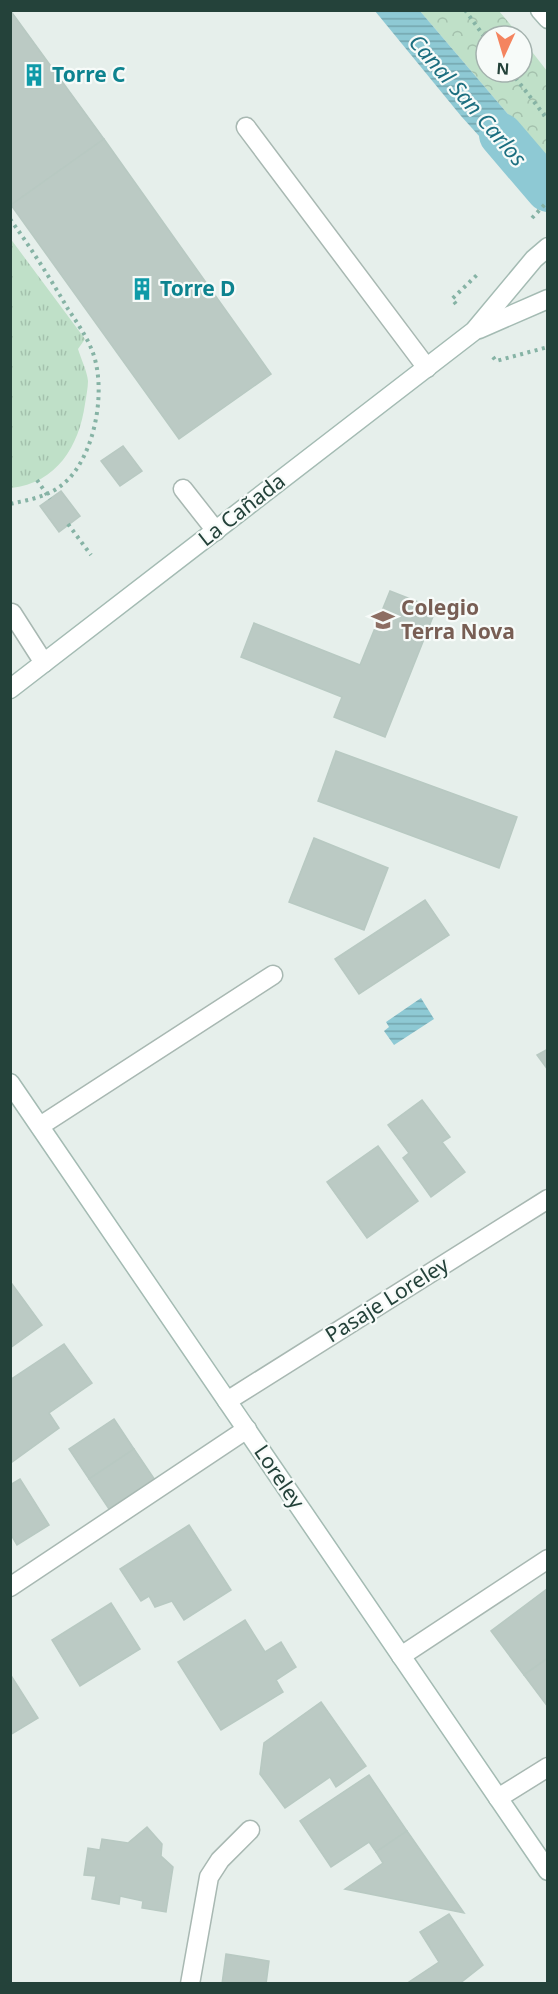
<svg xmlns="http://www.w3.org/2000/svg" width="558" height="1994" font-family="'Noto Sans',sans-serif">
  <style>
    .grass { fill: url(#grass-tufts) }
    .park { fill: url(#park-crowns) }
    .water { fill: url(#water-rules) }
    .lines { fill: none; stroke-linecap: round; stroke-linejoin: round }
    .canal { stroke: #8ec9d4; stroke-width: 44 }
    .building { fill: #bbcac4; stroke: #b8c9c2; stroke-width: 1.5 }
    .service-casing { stroke: #a8b8b2; stroke-width: 21 }
    .minor-casing { stroke: #a8b8b2; stroke-width: 21 }
    .secondary-casing { stroke: #a4bbb3; stroke-width: 21 }
    .path { stroke: #86b3a5; stroke-width: 4; stroke-dasharray: 3 4.5; stroke-linecap: butt }
    .service { stroke: #fff; stroke-width: 18 }
    .minor { stroke: #fff; stroke-width: 18 }
    .secondary { stroke: #fff; stroke-width: 18 }
    .labels { text-anchor: middle; stroke-width: 4.5; stroke-linejoin: round; paint-order: stroke }
    .culture-label { font-size: 21px; font-weight: bold; fill: #0d838f; stroke: #f7fbf9; text-anchor: start }
    .street-label { font-size: 21px; fill: #24423a; stroke: #f7fbf9 }
    .education-label { font-size: 21px; font-weight: bold; fill: #785e54; stroke: #f7fbf9; text-anchor: start }
    .water-label { font-size: 22px; font-style: italic; fill: #1c6f80; stroke: #f7fbf9 }
  </style>
  <defs>
    <pattern id="grass-tufts" width="24" height="20" patternUnits="userSpaceOnUse" patternTransform="scale(1.5)"><rect width="24" height="20" fill="#bfe0c8"/><path d="M3 7l-1-3M5 7V3M7 7l1-3M15 17l-1-3M17 17v-4M19 17l1-3" fill="none" stroke="#a4c1ad"/></pattern>
    <pattern id="park-crowns" width="20" height="18" patternUnits="userSpaceOnUse" patternTransform="scale(1.5)"><rect width="20" height="18" fill="#bfe0c8"/><path d="M2 6a3 3 0 1 1 6 0M12 15a3 3 0 1 1 6 0" fill="none" stroke="#a4c1ad"/></pattern>
    <pattern id="water-rules" width="6" height="5" patternUnits="userSpaceOnUse" patternTransform="scale(1.5)"><rect width="6" height="5" fill="#8ec9d4"/><path d="M0 2.5h6" fill="none" stroke="#74a5ad"/></pattern>
  </defs>
  <rect width="100%" height="100%" fill="#e6efeb"/>
  <path class="grass" d="M10,238L85,339L78,349C81,359 87,371 88,381C88,388 86,397 85,404C79,446 57,483 11,488Z"/>
  <polygon class="park" points="420,11 499,11 520,36 486,36 486,72 522,72 522,39 547,71 547,160"/>
  <g class="water">
    <polygon points="375,11 420,11 547,160 547,175 526,188 461,116"/>
    <polygon points="421,998 434,1019 394,1045 384,1031 389,1027 386,1022"/>
  </g>
  <g class="lines">
    <polyline class="canal" points="501,135 548,190"/>
  </g>
  <g class="building">
    <polygon points="10,10 104,139 11,205 10,203"/>
    <polygon points="104,139 271,374 179,439 11,205"/>
    <polygon points="123,446 142,471 120,486 101,461"/>
    <polygon points="61,491 80,516 59,532 40,506"/>
    <polygon points="390,591 436,609 385,737 334,717 342,697 241,657 254,623 360,665"/>
    <polygon points="336,751 517,817 499,868 318,801"/>
    <polygon points="314,838 388,868 364,930 289,902"/>
    <polygon points="425,900 449,935 359,994 335,959"/>
    <polygon points="548,1049 548,1070 537,1055"/>
    <polygon points="422,1100 450,1137 442,1142 465,1172 431,1197 403,1158 409,1153 388,1125"/>
    <polygon points="378,1146 418,1201 367,1238 327,1182"/>
    <polygon points="12,1284 42,1325 10,1348 10,1285"/>
    <polygon points="64,1344 92,1383 49,1413 59,1428 12,1462 10,1380"/>
    <polygon points="114,1419 134,1449 89,1479 69,1449"/>
    <polygon points="134,1449 155,1480 109,1509 89,1479"/>
    <polygon points="20,1479 49,1525 17,1545 10,1533 10,1485"/>
    <polygon points="189,1525 231,1590 184,1620 172,1601 155,1607 149,1596 141,1601 120,1569"/>
    <polygon points="547,1589 548,1658 524,1675 491,1631"/>
    <polygon points="111,1603 140,1649 80,1686 52,1640"/>
    <polygon points="245,1620 265,1652 281,1642 296,1667 276,1680 283,1692 221,1730 178,1662"/>
    <polygon points="548,1658 548,1707 524,1675"/>
    <polygon points="10,1674 38,1718 10,1735"/>
    <polygon points="321,1702 366,1766 336,1787 330,1777 285,1808 260,1774 264,1743"/>
    <polygon points="369,1775 407,1831 376,1852 369,1842 331,1867 300,1821"/>
    <polygon points="147,1827 162,1844 161,1856 173,1867 166,1912 142,1908 143,1901 120,1896 119,1904 92,1899 96,1876 84,1875 88,1848 100,1850 102,1839 128,1843"/>
    <polygon points="407,1831 464,1913 345,1889 383,1863 376,1852"/>
    <polygon points="449,1914 483,1965 459,1984 406,1984 439,1962 420,1932"/>
    <polygon points="226,1954 269,1961 266,1984 222,1984"/>
  </g>
  <g class="lines">
    <g class="service-casing">
      <g id="service">
        <polyline points="246,127 427,368"/>
        <polyline points="183,489 216,531"/>
        <polyline points="12,613 44,663"/>
      </g>
    </g>
    <g class="minor-casing">
      <g id="minor">
        <polyline points="40,1126 273,975"/>
        <polyline points="227,1401 548,1199"/>
        <polyline points="10,1587 247,1429"/>
        <polyline points="401,1656 548,1559"/>
        <polyline points="498,1798 548,1767"/>
        <polyline points="190,1984 209,1877 220,1860 250,1830"/>
      </g>
    </g>
    <g class="secondary-casing">
      <g id="secondary">
        <polyline points="540,10 548,19"/>
        <polyline points="479,329 548,299"/>
        <polyline points="10,689 474,331 534,259 548,247"/>
        <polyline points="10,1083 548,1871"/>
      </g>
    </g>
    <g class="path">
      <polyline points="465,10 486,39"/>
      <polyline points="511,72 548,120"/>
      <polyline points="532,218 548,201"/>
      <path d="M10,219C31,248 50,278 68,309C76,321 85,334 91,348C108,386 96,458 62,485C47,497 28,500 10,504"/>
      <polyline points="456,304 452,299 479,273"/>
      <polyline points="493,357 496,361 548,347"/>
      <polyline points="37,480 50,499"/>
      <polyline points="68,524 91,555"/>
    </g>
    <use href="#service" class="service"/>
    <use href="#minor" class="minor"/>
    <use href="#secondary" class="secondary"/>
  </g>
  <defs>
    <g id="building-bare" transform="scale(1.8)"><path d="M-4-6H4V6H1V3H-1V6H-4ZM-2.5-4.3h1.7v1.8h-1.7ZM.8-4.3h1.7v1.8H.8ZM-2.5-1h1.7V.8h-1.7ZM.8-1h1.7V.8H.8Z" fill="#0f9aa8" stroke="#f7fbf9" stroke-width="2.5" paint-order="stroke"/></g>
    <g id="school-bare" transform="scale(1.8)"><path d="M0-5L7-2L0 1L-7-2ZM-4 1L0 2.5L4 1V4Q0 6-4 4Z" fill="#8d6e63" stroke="#f7fbf9" stroke-width="2.5" paint-order="stroke"/></g>
  </defs>
  <g fill-rule="evenodd">
    <use href="#building-bare" x="34" y="75"/>
    <use href="#building-bare" x="142" y="289"/>
    <use href="#school-bare" x="383" y="620"/>
  </g>
  <g class="labels">
    <g class="culture-label">
      <text x="52" y="82">Torre C</text>
      <text x="160" y="296">Torre D</text>
    </g>
    <g class="street-label">
      <text transform="translate(242 510) rotate(-38)" y="7">La Cañada</text>
      <text transform="translate(387 1300) rotate(-32)" y="7">Pasaje Loreley</text>
      <text transform="translate(279 1477) rotate(56)" y="7">Loreley</text>
    </g>
    <g class="education-label">
      <text x="401" y="615">Colegio<tspan x="401" dy="24">Terra Nova</tspan></text>
    </g>
    <g class="water-label">
      <text transform="translate(468 100) rotate(49)" y="8">Canal San Carlos</text>
    </g>
  </g>
  <rect width="558" height="1994" fill="none" stroke="#24423a" stroke-width="24"/>
  <g transform="translate(504 54) rotate(184)"><circle r="28" fill="#f7fbf9" stroke="#a3b1ad" stroke-width="1.5"/>
  <path d="M0-4.5L10 22L0 15L-10 22Z" fill="#f4845f"/>
  <text y="-9" font-size="16" font-weight="bold" text-anchor="middle" fill="#24423a">N</text>
  </g>
</svg>
